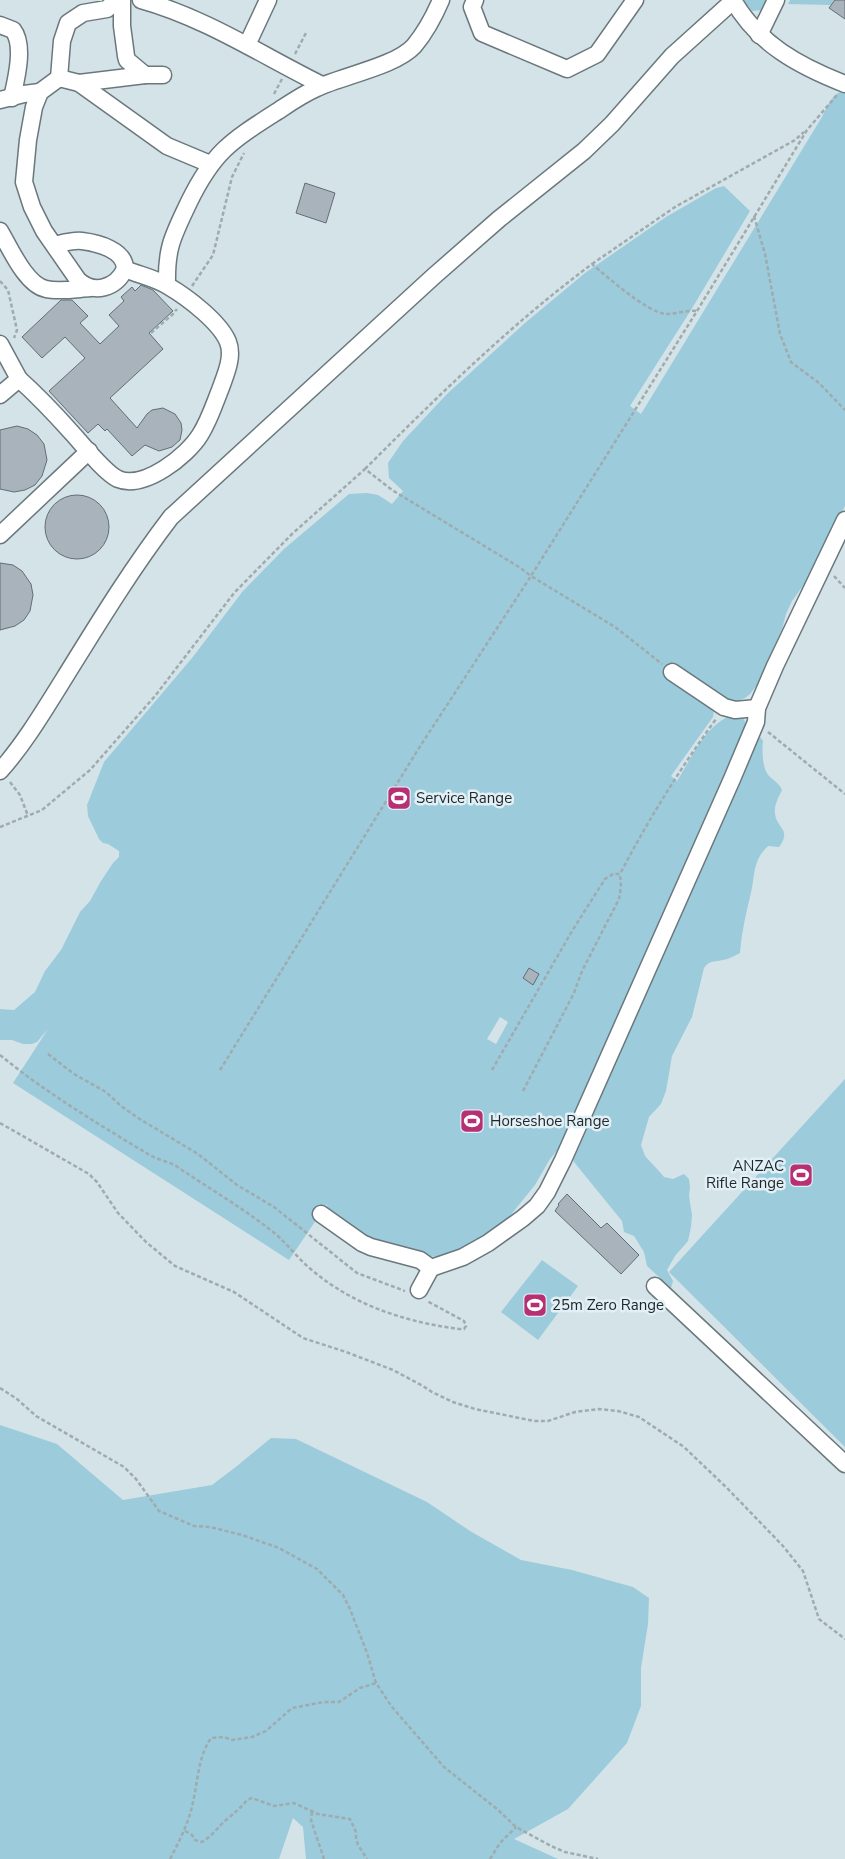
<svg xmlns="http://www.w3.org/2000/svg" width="845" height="1859" font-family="'Nunito Sans',sans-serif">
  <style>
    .green { fill: #9ccbdb; fill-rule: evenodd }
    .building { fill: #a9b3bc; stroke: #646d76 }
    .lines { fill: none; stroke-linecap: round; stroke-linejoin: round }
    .minor-casing { stroke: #6a787d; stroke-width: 19 }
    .path { stroke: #9eabaf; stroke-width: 2.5; stroke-dasharray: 4 2.5; stroke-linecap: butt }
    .minor { stroke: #fff; stroke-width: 16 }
    .labels { text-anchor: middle; stroke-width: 5; stroke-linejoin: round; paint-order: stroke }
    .poi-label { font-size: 15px; fill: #22282a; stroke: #e1f0f6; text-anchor: start }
  </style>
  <rect width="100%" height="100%" fill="#d4e3e8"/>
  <g class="green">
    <polygon points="743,0 770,0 763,10 752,11"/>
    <polygon points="790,0 835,0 831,5 788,4"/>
    <path d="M845,91V506L805,583L792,601L786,614L782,629L757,685L750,694L745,698L714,710L713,717L671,776L677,781C692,758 705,724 733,715L744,719L746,726L566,1140L550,1159L535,1185L505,1222L480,1243L440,1257L425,1256L367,1241L328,1213L327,1204L289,1260L13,1083L48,1029L37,1042L32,1044H23L12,1040H0V1009L14,1010L35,992L45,971L61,950L80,912L90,901L101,881L113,863L119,857V851L108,844L103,843L99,839L88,816L87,805L104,762L192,658L243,591L284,549L349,494L367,493L378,495L392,504L403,491L389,478L388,463L403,441L447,394L525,323L585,273L666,217L716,188L724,186L750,211L691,310L630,406L641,414L822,117C828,106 832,92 845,91ZM500,1017L508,1022L496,1044L487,1039Z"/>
    <path d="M758,734L763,741C762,749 762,769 769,776C774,781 779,783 782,790C778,798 774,805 775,814C777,829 792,829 779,847L768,846C754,860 755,870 752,888C749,902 745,916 743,930C741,937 741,945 740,953C734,956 729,959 723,960C715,962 709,960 704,968L692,1017L672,1056L666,1091L661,1104L649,1117L641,1145L645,1156L658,1170L664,1177L673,1179L684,1174L689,1179L690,1187L689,1196L692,1215L691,1227L688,1241L675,1256L667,1270L673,1281L671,1288L647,1266L644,1252L634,1236L624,1232L622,1221L574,1162L572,1157Z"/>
    <polygon points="845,1079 845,1447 669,1272"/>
    <polygon points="542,1260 578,1286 538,1340 501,1312"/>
    <polygon points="0,1425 57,1444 123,1500 212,1485 237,1466 271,1438 296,1439 427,1502 470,1531 521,1560 572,1570 633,1587 649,1598 648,1624 641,1668 641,1706 627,1743 568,1809 514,1839 558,1859 306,1859 303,1827 293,1818 279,1859 0,1859"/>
  </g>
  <g class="building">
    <polygon points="835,0 845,0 845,19 829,8"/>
    <polygon points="305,183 335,193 326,223 296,213"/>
    <polygon points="141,285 153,290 173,311 149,333 163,349 110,398 137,428 147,414 152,410 163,408 175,414 181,423 182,430 180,440 172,447 159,451 145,445 132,456 107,429 105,431 98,424 88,433 49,391 85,358 65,337 42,358 22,337 61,300 72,300 88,316 80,323 100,344 119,326 109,315 124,301 121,297 132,287 135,291"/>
    <polygon points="17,426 28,429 37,435 44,444 47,460 42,476 35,485 25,490 14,492 0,489 0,430"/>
    <circle cx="77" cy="527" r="32"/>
    <polygon points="0,563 13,565 22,571 31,584 33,595 30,611 24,620 15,626 0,630"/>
    <polygon points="529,968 539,974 533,985 523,978"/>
    <polygon points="567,1194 601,1228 607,1223 639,1255 621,1274 555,1211 559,1205 558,1204"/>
  </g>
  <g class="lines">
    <g class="minor-casing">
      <g id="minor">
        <polyline points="116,0 107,9 83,13 68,23 62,41 59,78 79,83 145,75 127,60 126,56 122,26 122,0"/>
        <path d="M141,0C206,18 263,56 322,85"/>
        <polyline points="475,0 472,7 482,33 567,69 597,54 635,0"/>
        <path d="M733,0C758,44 799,66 845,84"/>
        <path d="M0,25L13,30C25,45 16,80 12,98"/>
        <polyline points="759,35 776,0"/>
        <polyline points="247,45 268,0"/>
        <polyline points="145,75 163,75"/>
        <polyline points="79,83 167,146 210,164"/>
        <polyline points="0,100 24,94 40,92"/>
        <path d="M0,231C10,248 26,285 46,289C59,292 76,289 90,288"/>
        <path d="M55,245C63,243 73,240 82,241C98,243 125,250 125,269C116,288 94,295 78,280L44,231L32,207L24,182L28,140L34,107L40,92L59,78"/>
        <path d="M167,285C166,247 173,236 189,202C214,151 231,141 278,111C290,103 303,94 317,88C342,76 396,66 414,46C424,34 435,14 441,0"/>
        <polyline points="0,344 19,379"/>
        <path d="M0,395L19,379C38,396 55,414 72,433C83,445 104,472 118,479C144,490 187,456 200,435C209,421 214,405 220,390C225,376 234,357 228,342C220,322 187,297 168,286C155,278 139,275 125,269"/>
        <polyline points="0,535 89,451"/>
        <polyline points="672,672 724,707 735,710 757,708"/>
        <path d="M0,771C25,743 45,709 65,677C99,622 132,568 171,517L434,276L499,219L584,151L612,124L672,56L733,1"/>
        <polyline points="321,1214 362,1243 371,1247 420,1260 431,1268 463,1257 488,1243 523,1218 537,1206 547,1192 563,1160 732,779 756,722 757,708 775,666 845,520"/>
        <polyline points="655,1286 845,1464"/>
        <polyline points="419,1290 431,1268"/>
      </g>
    </g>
    <g class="path">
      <polyline points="295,54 307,31"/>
      <polyline points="274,94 282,79"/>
      <polyline points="754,216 765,254 780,334 791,362 819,383 845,410"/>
      <polyline points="592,264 675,207 795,140 804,132"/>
      <polyline points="0,281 8,290 17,330 14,338"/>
      <polyline points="192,286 213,255 232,177 244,153"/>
      <polyline points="151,333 173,314 177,309"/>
      <path d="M365,469C437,397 510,325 592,264C606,276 648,313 666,314C676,314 686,310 697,311"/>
      <polyline points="834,576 845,588"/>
      <polyline points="768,732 845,794"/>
      <polyline points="10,782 20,795 28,816"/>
      <polyline points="0,827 42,810 90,770 155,696 234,593 292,534 365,469 392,490 519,567 531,576 697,311 807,130 837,95"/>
      <polyline points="48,1054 74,1074 106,1092 121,1106 138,1118 198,1154 237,1185 274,1207 357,1273 405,1291"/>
      <path d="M0,1055C45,1092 98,1124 148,1154C157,1160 169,1161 179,1168C210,1189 243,1208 273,1232C288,1244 298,1259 313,1271C355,1306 406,1322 459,1329H464L466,1326L464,1321L427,1301"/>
      <polyline points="220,1070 419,748 531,576 615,627 662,664"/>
      <path d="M492,1070L572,931L605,879L613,874H620C648,820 680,769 716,719"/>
      <polyline points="523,1091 574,993 582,971 619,899 621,887 620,874"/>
      <polyline points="0,1123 89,1174 97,1182 118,1213 146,1242 175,1266 234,1292 303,1338 346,1352 393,1370 423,1386 432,1392 453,1402 475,1409 534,1421 548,1421 575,1412 599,1409 618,1411 639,1417 684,1447 727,1488 783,1546 803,1571 819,1619 845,1639"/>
      <polyline points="0,1388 17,1399 36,1416 124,1467 136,1479 159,1511 194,1526 210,1527 242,1535 279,1548 317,1569 343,1595 350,1609 367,1653 376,1683 392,1707 444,1767 497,1809 516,1827 551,1846 565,1852 598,1859"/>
      <polyline points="312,1812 311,1820 324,1859"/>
      <path d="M185,1831L192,1835L195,1840L202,1842C212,1836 218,1827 226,1820C234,1813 241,1808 247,1800L252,1798L274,1806L294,1803L318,1814L350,1819L356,1832V1838L358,1845L367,1859"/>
      <path d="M170,1859C180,1840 189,1822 193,1802C198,1780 198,1757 211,1738L224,1737L232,1740L252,1737L266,1731L292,1708L324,1702H339L360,1688L376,1683"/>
      <polyline points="490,1859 500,1843 516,1827"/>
    </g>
    <use href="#minor" class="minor"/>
  </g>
  <defs>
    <g id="stadium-square" transform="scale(1.25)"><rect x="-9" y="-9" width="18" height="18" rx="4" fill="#b63073" stroke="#e1f0f6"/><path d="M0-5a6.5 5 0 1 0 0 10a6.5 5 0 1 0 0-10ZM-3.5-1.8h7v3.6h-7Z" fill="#fff"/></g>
  </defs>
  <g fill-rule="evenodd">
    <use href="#stadium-square" x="399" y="798"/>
    <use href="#stadium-square" x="472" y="1121"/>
    <use href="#stadium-square" x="801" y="1175"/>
    <use href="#stadium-square" x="535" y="1305"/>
  </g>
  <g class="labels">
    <g class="poi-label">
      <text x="416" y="803">Service Range</text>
      <text x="490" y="1126">Horseshoe Range</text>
      <text x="784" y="1171" text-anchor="end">ANZAC<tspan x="784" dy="17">Rifle Range</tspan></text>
      <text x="552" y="1310">25m Zero Range</text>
    </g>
  </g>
</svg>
